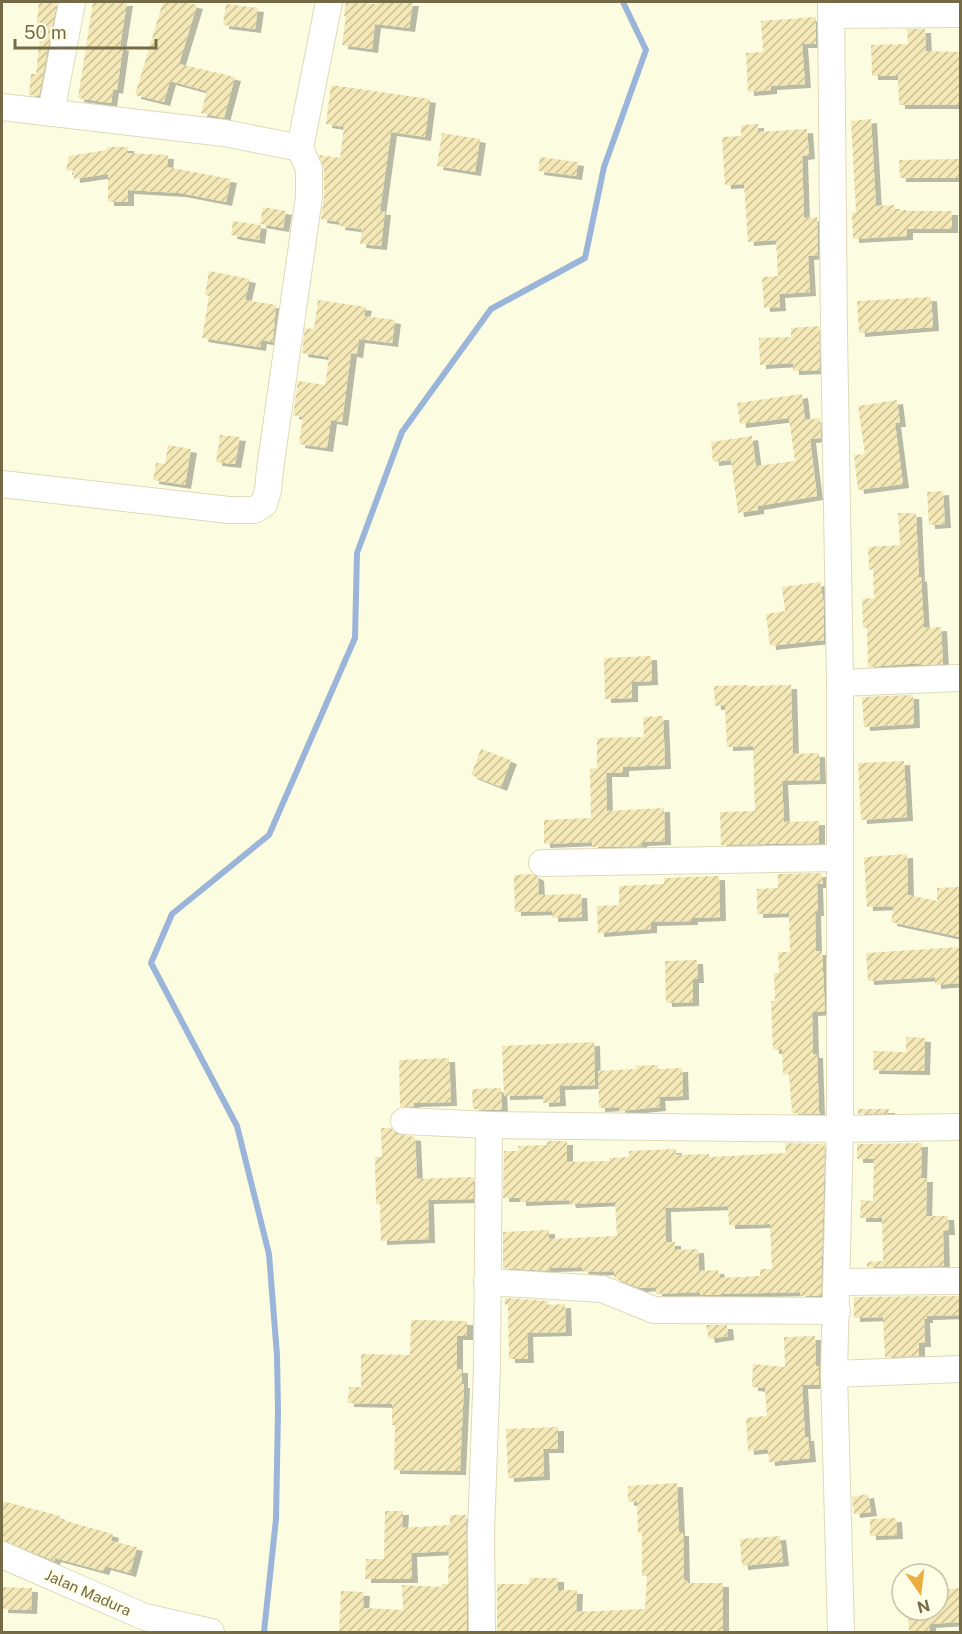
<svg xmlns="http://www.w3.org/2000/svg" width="962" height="1634" font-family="'Public Sans',sans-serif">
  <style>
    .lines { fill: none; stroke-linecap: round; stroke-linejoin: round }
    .stream { stroke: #9ab5d9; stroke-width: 6 }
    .building { fill: url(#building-hatch); fill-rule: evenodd; filter: url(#shadow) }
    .minor-casing { stroke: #dedab9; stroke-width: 28 }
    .minor { stroke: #fff; stroke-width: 26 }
    .labels { text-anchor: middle; stroke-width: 4.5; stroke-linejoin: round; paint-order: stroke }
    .street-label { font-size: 15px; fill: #746a46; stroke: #ffffe7 }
  </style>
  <defs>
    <pattern id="building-hatch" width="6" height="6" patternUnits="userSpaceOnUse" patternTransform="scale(1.5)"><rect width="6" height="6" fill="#f3e8b6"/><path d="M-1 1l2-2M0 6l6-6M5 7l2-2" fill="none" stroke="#c9c096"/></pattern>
    <filter id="shadow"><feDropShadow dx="6" dy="4" stdDeviation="0" flood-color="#0004"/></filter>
  </defs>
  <rect width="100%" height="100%" fill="#fcfde0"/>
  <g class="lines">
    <polyline class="stream" points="264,1632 276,1519 278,1411 277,1355 269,1254 237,1126 151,963 172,914 269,835 355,638 357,553 402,432 491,309 585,258 604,167 646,50 623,2"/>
  </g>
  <g class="building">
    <polygon points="39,2 57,2 39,96 29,95 31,74 36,74 40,39 35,39"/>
    <polygon points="93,2 127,2 120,46 123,47 117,90 113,89 111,103 78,98"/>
    <polygon points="163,2 184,2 197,5 179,64 235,77 224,118 201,113 207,91 170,81 164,102 135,95"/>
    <polygon points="346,2 377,4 378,2 413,2 409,28 375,24 372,49 342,45 346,16 344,16"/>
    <polygon points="226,4 258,8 255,29 223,25"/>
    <polygon points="816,17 816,44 802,44 805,84 771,86 771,90 748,92 746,53 763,52 761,21"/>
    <polygon points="907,29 925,29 926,51 960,52 960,105 899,105 898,76 872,76 871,45 908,44"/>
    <polygon points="331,85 430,99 425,137 391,132 380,211 385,211 381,246 360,244 362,229 339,226 340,222 321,219 324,197 324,169 319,155 340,158 344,127 326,124"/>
    <polygon points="871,119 876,206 894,205 895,210 906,210 906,211 952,211 952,229 907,229 907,236 853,239 852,213 856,212 851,121"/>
    <polygon points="758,124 758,132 807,129 809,155 802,156 804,218 817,217 818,255 808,256 810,292 779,294 780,307 764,308 762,277 778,276 776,240 748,242 744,184 725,185 722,137 741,136 741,125"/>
    <polygon points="442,133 480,139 475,172 437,166"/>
    <polygon points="107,147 128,147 128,153 168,155 167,167 231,179 226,202 180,193 128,190 128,202 108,202 108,174 74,179 73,170 66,171 69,156 107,150"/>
    <polygon points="540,157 578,162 576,176 538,171"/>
    <polygon points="960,159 960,178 900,178 899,160"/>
    <polygon points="263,207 286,211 283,228 260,224"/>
    <polygon points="233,221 261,225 259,240 231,235"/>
    <polygon points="209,271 250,279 245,300 276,305 273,342 261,340 260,347 202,338 209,296 205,295"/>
    <polygon points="931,297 933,327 859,333 857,301"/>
    <polygon points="318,300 366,307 364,316 395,320 392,343 359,339 357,354 351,353 342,422 331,420 327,448 299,444 303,417 293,415 298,381 325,385 329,357 302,353 305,328 314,329"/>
    <polygon points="819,326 820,370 793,371 793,363 760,365 759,338 791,337 791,328"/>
    <polygon points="802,394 805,420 820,418 821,438 810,439 817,496 758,506 758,510 738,513 731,460 713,462 711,442 752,436 756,466 795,461 789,418 740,424 737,403"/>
    <polygon points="897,400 900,423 895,423 903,484 858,490 854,455 865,454 858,406"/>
    <polygon points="220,435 240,437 235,464 216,462"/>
    <polygon points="168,445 191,449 185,485 153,480 156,463 165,464"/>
    <polygon points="943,491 945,524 929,525 927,492"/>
    <polygon points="898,513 916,513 919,578 921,577 924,628 941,627 943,664 921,665 921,663 868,667 867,628 863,628 862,599 874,598 873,569 869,570 868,547 900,545"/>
    <polygon points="820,582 824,605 824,640 770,646 766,614 785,611 782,587"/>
    <polygon points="651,656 652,681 632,682 632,698 605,699 604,658"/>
    <polygon points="748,685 748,686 791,685 793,754 819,753 820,780 782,781 784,822 819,821 819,843 721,845 720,812 755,811 753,746 727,747 725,705 715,706 714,686"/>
    <polygon points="913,695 914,724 864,727 862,697"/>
    <polygon points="663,716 665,765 623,767 623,773 606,773 607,811 664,808 665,841 641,842 642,846 592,847 592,842 544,844 544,820 591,818 590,769 597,768 597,738 644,737 643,717"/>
    <polygon points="481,749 511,760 501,787 471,775"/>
    <polygon points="904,761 907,817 861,820 858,763"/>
    <polygon points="907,854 908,895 937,901 937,888 960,887 960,937 891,922 894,906 867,907 864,857"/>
    <polygon points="822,873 823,884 817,884 818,912 815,912 816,951 822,951 825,1011 812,1012 813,1054 817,1054 819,1112 820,1114 792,1113 789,1074 783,1075 782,1049 773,1050 771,1001 775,1001 774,973 779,973 778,952 790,952 789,913 757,914 757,889 778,888 778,874"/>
    <polygon points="533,874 538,877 539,895 581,894 582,917 552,918 552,911 515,912 514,875"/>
    <polygon points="719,876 720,917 692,918 692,921 651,922 651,929 598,933 597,906 619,905 619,886 664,884 664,878"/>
    <polygon points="960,947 960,983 935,985 935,977 868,981 866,953"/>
    <polygon points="697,960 698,979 693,979 693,1002 666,1003 665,961"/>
    <polygon points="906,1037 925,1038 924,1071 873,1070 874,1051 906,1052"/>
    <polygon points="594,1042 595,1085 559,1086 560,1102 543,1103 543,1095 504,1096 502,1046"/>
    <polygon points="449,1058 451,1102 414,1103 414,1106 400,1107 399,1060"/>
    <polygon points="658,1065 658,1069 682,1068 683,1096 659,1097 660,1107 619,1111 619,1107 599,1108 598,1071 636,1069 636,1066"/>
    <polygon points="501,1088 502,1110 473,1109 472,1089"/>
    <polygon points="858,1109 889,1109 888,1113 858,1114"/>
    <polygon points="381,1128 391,1128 396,1134 415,1137 417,1179 474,1177 473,1199 428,1200 429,1239 381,1241 380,1204 376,1204 375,1157 382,1157"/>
    <path d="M547,1141H567V1162L609,1161V1158L629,1157V1151L676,1149V1155L709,1154L710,1157L786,1153L785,1143L825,1144L821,1296H800V1292L722,1294V1295H700V1292L656,1294V1287L640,1288L614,1278V1271L583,1272L582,1267L550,1268V1271L503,1268V1232L549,1230V1239L617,1236L615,1202L570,1204L569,1200L520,1202V1198H503L504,1151H519L518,1146L547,1145ZM728,1206L729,1225L770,1224L772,1269H760V1276L720,1278L718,1270L699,1271L698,1249L675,1250V1242H666L665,1208Z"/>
    <polygon points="922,1143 921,1178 927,1178 926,1216 948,1216 949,1231 943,1231 944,1266 867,1267 867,1262 883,1261 882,1218 860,1218 861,1200 873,1201 874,1159 857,1159 857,1144"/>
    <polygon points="960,1296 960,1315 927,1316 927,1319 924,1319 925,1343 919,1343 919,1356 885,1357 883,1317 854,1318 854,1297"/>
    <polygon points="505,1298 548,1301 548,1305 565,1304 566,1332 527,1333 528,1359 509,1359 508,1305 505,1305"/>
    <polygon points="411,1320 467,1321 467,1336 457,1336 457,1369 462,1369 462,1384 464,1384 460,1471 394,1470 395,1425 392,1425 392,1404 348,1403 349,1387 361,1387 361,1354 410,1355"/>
    <polygon points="706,1325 727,1325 728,1336 709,1339"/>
    <polygon points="815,1336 816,1366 819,1366 819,1385 802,1385 805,1437 808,1437 810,1458 769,1462 768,1449 748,1451 746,1418 767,1416 765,1388 752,1387 753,1364 785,1367 784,1337"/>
    <polygon points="558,1427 558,1449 543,1449 544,1476 508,1478 506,1429"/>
    <polygon points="677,1483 679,1532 683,1532 684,1580 688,1580 688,1583 723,1583 723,1632 497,1632 497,1584 529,1584 529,1578 558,1578 558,1590 577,1590 576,1612 645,1609 647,1576 642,1576 642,1533 638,1533 637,1501 628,1502 628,1486"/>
    <polygon points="868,1494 871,1512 854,1514 852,1497"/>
    <polygon points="2,1501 60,1516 59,1519 113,1534 111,1541 137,1547 130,1573 105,1566 103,1571 55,1558 54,1561 2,1540"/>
    <polygon points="385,1511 403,1511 402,1528 450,1525 450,1515 466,1515 467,1632 388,1631 388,1632 339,1632 341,1591 364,1592 363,1608 403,1610 402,1585 442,1587 442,1584 448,1584 449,1551 411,1553 412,1579 365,1579 366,1559 384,1559"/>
    <polygon points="896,1518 897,1535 870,1536 870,1519"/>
    <polygon points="780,1536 783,1562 742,1566 740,1539"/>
    <polygon points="2,1587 32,1588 31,1610 2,1609"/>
    <polygon points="960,1588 960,1622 930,1624 930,1632 909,1632 908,1610 938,1610 938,1590"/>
  </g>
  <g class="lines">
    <g class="minor-casing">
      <g id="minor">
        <polyline points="831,2 834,333 840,683 840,1129 834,1374 841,1632"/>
        <polyline points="831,15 960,14"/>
        <polyline points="2,107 224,133 300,148 309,169 309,197 270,469 268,490 264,504 254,510 229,510 2,484"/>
        <polyline points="51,113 72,2"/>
        <polyline points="300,148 329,2"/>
        <polyline points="840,683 960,678"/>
        <polyline points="542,863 839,858"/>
        <polyline points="404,1121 489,1125 840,1129 960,1127"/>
        <polyline points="487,1282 602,1289 654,1310 837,1311"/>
        <polyline points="837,1282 960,1281"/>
        <polyline points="834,1374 960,1369"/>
        <polyline points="2,1555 145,1617 211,1632"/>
        <polyline points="482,1632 481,1532 487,1366 489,1125"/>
      </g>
    </g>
    <use href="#minor" class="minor"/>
  </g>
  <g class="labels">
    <g class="street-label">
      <text transform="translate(88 1593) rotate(24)" y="5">Jalan Madura</text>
    </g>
  </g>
  <rect width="962" height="1634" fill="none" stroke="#746a46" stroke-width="6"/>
  <g transform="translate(920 1592) rotate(166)"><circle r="28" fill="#ffffe7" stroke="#c7c3a7" stroke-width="1.5"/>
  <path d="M0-4.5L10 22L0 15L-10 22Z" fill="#ecad3f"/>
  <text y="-9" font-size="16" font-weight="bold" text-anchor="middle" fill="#746a46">N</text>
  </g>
  <path d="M15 39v9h141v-9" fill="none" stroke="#746a46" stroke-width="3"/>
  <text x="24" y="39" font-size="18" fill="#746a46" stroke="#ffffe7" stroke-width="4.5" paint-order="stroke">50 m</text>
</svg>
